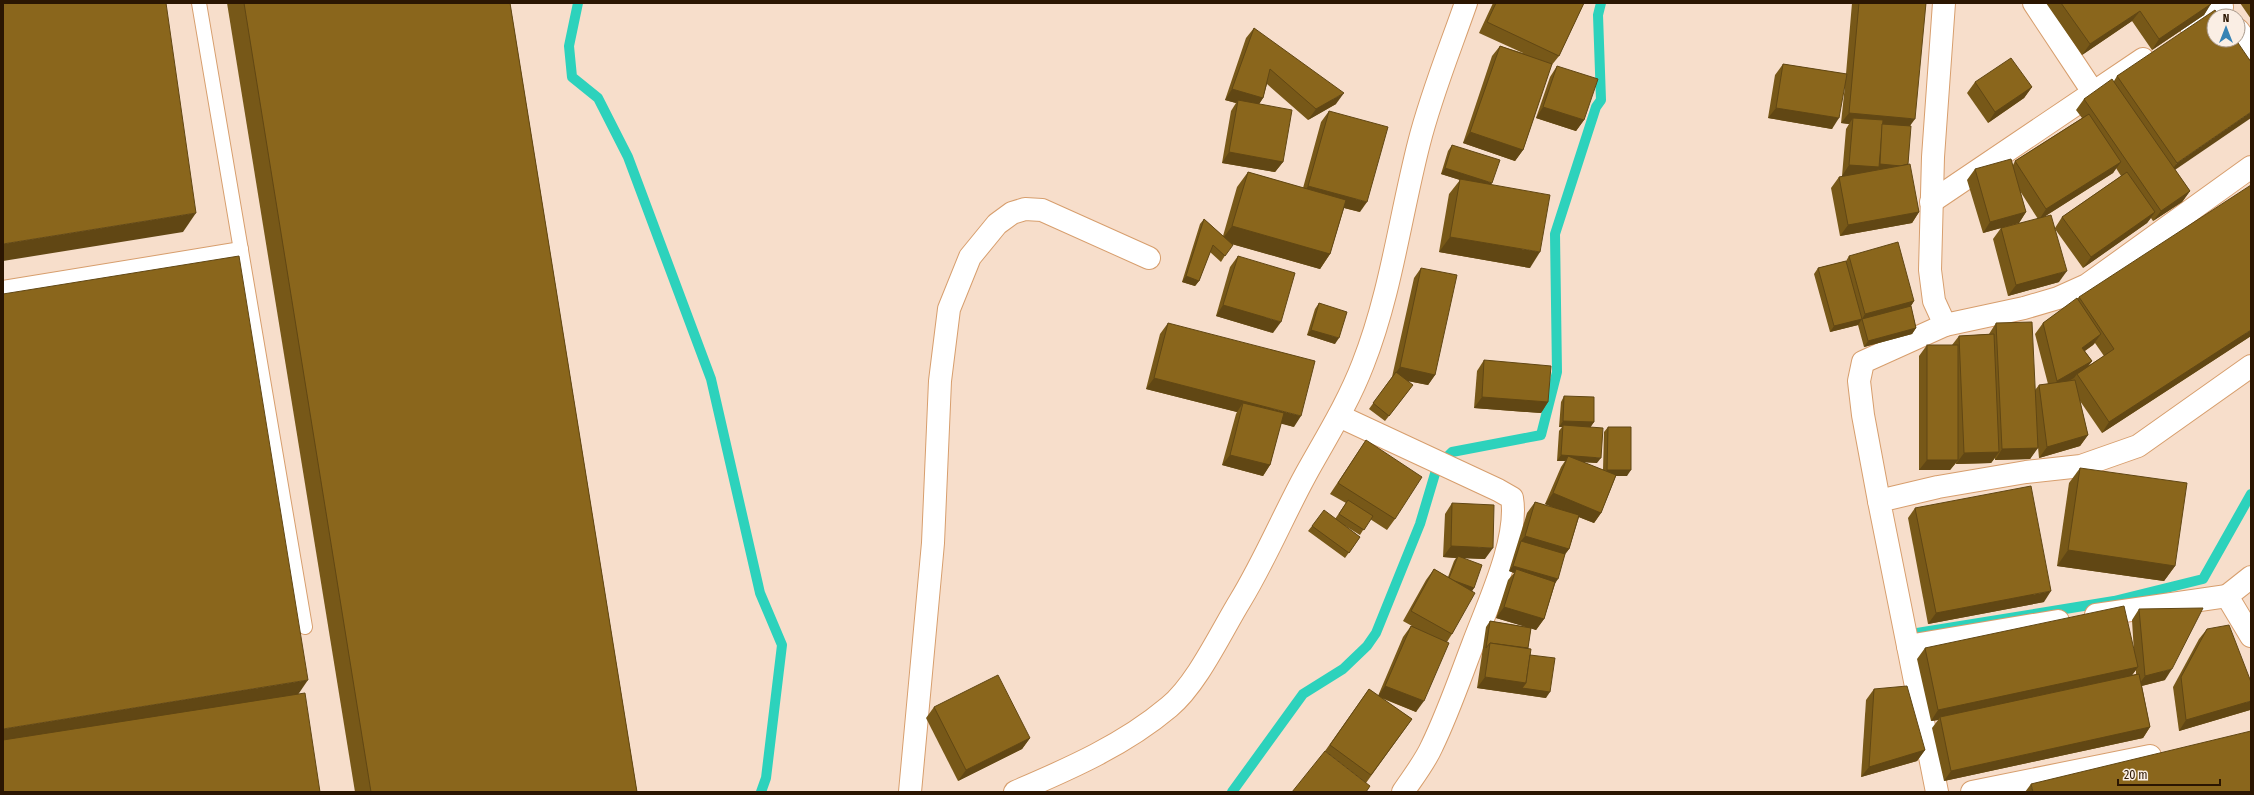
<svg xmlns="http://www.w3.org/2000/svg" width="2254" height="795" font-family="'Fira Sans Condensed',sans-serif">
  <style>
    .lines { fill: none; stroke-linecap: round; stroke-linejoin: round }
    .stream { stroke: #2dd2bc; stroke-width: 10 }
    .lane-casing { stroke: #d79e6d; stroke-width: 16 }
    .street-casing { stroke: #d79e6d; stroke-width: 24 }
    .secondary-casing { stroke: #d79e6d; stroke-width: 24 }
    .lane { stroke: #fff; stroke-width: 14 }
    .street { stroke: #fff; stroke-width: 22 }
    .secondary { stroke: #fff; stroke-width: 22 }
    .wall { fill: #775818; fill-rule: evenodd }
    .shaded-wall { fill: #614714 }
    .building { fill: #8a661c; stroke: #614714 }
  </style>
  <rect width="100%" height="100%" fill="#f7decb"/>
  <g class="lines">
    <g class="stream">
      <polyline points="578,3 569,46 572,77 598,98 628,157 711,379 760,593 782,645 766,778 761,792"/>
      <polyline points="1904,637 1917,633 2114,601 2203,579 2251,494"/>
      <polyline points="1232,792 1303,694 1343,669 1367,646 1376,633 1420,524 1437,467 1452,452 1541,435 1557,372 1555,234 1596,107 1601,100 1598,15 1601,3"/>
    </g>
    <g class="lane-casing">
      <g id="lane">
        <polyline points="199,3 305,627"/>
        <polyline points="3,288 241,249"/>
      </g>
    </g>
    <g class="street-casing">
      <g id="street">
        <polyline points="1944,3 1933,157 1930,270 1934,301 1945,325 2024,308 2058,298 2087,285 2251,167"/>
        <polyline points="2034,3 2093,92"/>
        <polyline points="2191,27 2222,7"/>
        <polyline points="2238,30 2251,48"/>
        <polyline points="1931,202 2143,59"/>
        <path d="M1339,416L1498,490L1512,498C1519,539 1488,604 1473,644C1460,678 1448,713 1432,746C1425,762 1413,777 1403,792"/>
        <polyline points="1879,501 1863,415 1859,381 1863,362 1945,325"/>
        <polyline points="2251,577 2227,596 2251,636"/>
        <polyline points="2096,615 2227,596"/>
        <polyline points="1908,646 1879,501 1938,487 2026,472 2081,466 2138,446 2251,366"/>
        <polyline points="910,792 933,543 940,381 949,309 970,257 997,224 1012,213 1025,209 1042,210 1149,258"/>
        <polyline points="1937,792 1908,646 2058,621"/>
        <polyline points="1972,792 2150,756"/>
      </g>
    </g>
    <g class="secondary-casing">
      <path id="secondary" d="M1015,792C1069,769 1124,745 1169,707C1197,684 1221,632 1240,601C1265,560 1283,516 1306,474C1326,438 1348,403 1363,364C1391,293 1400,217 1419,143C1431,95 1450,49 1466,3"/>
    </g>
    <use href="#lane" class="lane"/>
    <use href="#street" class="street"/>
    <use href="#secondary" class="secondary"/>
  </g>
  <g class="wall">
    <polygon points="227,3 510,3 637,792 355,792"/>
    <polygon points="1493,3 1584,3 1559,56 1551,66 1523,150 1515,161 1463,143 1492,56 1500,46 1523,53 1479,33"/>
    <polygon points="1852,3 1926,3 1910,126 1908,164 1919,212 1912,223 1840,236 1831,188 1839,177 1846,176 1842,176 1846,129 1849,124 1841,123 1845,85 1832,129 1768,118 1775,75 1783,64 1846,74"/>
    <polygon points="2046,3 2211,3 2204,15 2152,50 2132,21 2082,55"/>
    <polygon points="2240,3 2251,3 2251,19"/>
    <path d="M2219,16L2175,170L2190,191L2182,202L2153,221L2151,218L2147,223L2083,268L2055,229L2059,282L2008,296L1993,239L2001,228L1983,233L1967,180L1975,169L2013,165L2015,161L2082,118L2076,110L2084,99L2114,81L2117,76ZM2116,168L2121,176L2062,217L2055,228L2044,217L2113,173ZM2020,191L2038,219L2003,227L2019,223L2026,212Z"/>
    <polygon points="1254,28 1336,104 1308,120 1267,84 1263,98 1259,104 1283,162 1275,172 1222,163 1231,111 1236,103 1225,100 1246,38"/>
    <polygon points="1557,66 1584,120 1576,131 1536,118 1550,77"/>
    <polygon points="1975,82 2032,87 2024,98 1988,123 1967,93"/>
    <polygon points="1329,111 1360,212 1344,208 1330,254 1320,269 1232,244 1221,262 1210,252 1199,281 1195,286 1182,282 1200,224 1204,219 1223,236 1237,187 1248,172 1303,188 1321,122"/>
    <polygon points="1452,145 1491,185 1530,268 1439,252 1449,194 1460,180 1441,174 1448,151"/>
    <polygon points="1238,256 1273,333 1216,316 1230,267"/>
    <polygon points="1849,256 1914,301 1911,306 1916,328 1912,334 1864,347 1858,325 1830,332 1814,274 1818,268 1846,261"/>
    <polygon points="1421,268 1435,375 1428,385 1408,381 1409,390 1385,421 1369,409 1392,377 1414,278"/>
    <path d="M2079,297L2251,336L2102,433L2080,401L2088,435L2080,446L2039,458L2038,447L2030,459L1995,460V458L1991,463L1956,464V463L1950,470H1919V356L1927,345H1952L1959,336L1989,334L1996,323L2035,390L2039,385L2048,384L2035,334L2043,323L2077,299ZM2095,343L2104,356L2088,366L2092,361L2085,351L2093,345Z"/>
    <polygon points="1319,303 1335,344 1307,335 1315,309"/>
    <polygon points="1168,323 1294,427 1281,423 1270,465 1263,476 1222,465 1236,414 1237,412 1146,389 1160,334"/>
    <polygon points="1484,360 1548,402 1541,413 1474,408 1477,371"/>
    <polygon points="1564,396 1594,422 1590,427 1597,463 1583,462 1603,470 1604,432 1608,427 1627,476 1616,476 1601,513 1594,523 1579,517 1569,549 1565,554 1555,584 1544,619 1536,630 1531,628 1528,648 1546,698 1477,688 1486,627 1490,621 1527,627 1496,618 1508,580 1514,573 1509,571 1527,513 1535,502 1554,508 1545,504 1561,467 1565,461 1557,461 1559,431 1562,427 1559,427 1561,402"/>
    <polygon points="1366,440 1395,519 1387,530 1370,519 1360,535 1342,524 1360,537 1345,558 1308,531 1312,526 1335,519 1346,503 1330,494"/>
    <polygon points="2080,468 2175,566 2164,581 2057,566 2069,483"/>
    <polygon points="1452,503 1485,559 1465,558 1474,588 1472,591 1452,634 1447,642 1416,712 1381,698 1412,719 1366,783 1325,751 1369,689 1378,696 1403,637 1411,626 1412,626 1403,621 1426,580 1434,569 1448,577 1454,561 1456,558 1443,557 1445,514"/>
    <polygon points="1915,508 2044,602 1928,624 1908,518"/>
    <path d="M2139,609L2165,680L2142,686L2150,727L2143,738L1944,781L1932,728L1938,720L1931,721L1917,659L1925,648L2134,653L2132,620ZM2136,670V674L2132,675Z"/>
    <polygon points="2207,629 2250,710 2179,731 2173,687 2199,639"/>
    <polygon points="1874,689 1925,750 1917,761 1861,777 1866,700"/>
    <polygon points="934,707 1030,738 1022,749 958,781 926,718"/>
    <polygon points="2031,784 2033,792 2025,792"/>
  </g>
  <g class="shaded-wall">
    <polygon points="2211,4 2204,15 2152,50 2159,39"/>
    <polygon points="2140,11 2132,21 2082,55 2090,44"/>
    <polygon points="2032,87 2024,98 1988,123 1995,112"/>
    <polygon points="1232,89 1263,98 1256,109 1238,100 1236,103 1225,100"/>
    <polygon points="1344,93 1336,104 1308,120 1316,109"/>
    <polygon points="1543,107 1584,120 1576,131 1536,118"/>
    <polygon points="1776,108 1839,118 1832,129 1768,118"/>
    <polygon points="2251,112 2251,118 2169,174 2177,163"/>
    <polygon points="1849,113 1915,119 1907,130 1853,118 1849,124 1841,123"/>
    <polygon points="1470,132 1523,150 1515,161 1463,143"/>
    <polygon points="1229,152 1283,162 1275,172 1222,163"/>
    <polygon points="2121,162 2113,173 2039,220 2046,209"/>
    <polygon points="1878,163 1908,166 1904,172 1878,169 1872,178 1842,176 1849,165"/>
    <polygon points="1445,168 1492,183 1489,189 1441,174"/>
    <polygon points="1308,186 1367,202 1360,212 1301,197"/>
    <polygon points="2190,191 2182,202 2153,221 2161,211"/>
    <polygon points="1919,212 1912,223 1840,236 1848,225"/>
    <polygon points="2026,212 2019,223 1983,233 1990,222"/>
    <polygon points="2155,212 2147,223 2083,268 2091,257"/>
    <polygon points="196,213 183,232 3,261 3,244"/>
    <polygon points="1232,226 1330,254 1320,269 1221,241"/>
    <polygon points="1450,237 1540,252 1530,268 1439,252"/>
    <polygon points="2067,271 2059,282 2008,296 2016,285"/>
    <polygon points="1186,276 1199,281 1195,286 1182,282"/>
    <polygon points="1914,301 1907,312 1862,319 1865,314"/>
    <polygon points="1223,305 1281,322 1273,333 1216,316"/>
    <polygon points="1862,319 1858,325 1830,332 1834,326"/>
    <polygon points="1916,328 1912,334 1864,347 1868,341"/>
    <polygon points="1311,330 1339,338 1335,344 1307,335"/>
    <polygon points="2251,330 2251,336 2102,433 2109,422"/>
    <polygon points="2101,334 2093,345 2074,358 2082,348"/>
    <polygon points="2092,361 2084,372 2077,374 2074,378 2049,392 2057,381"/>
    <polygon points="1400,367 1435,375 1428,385 1392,378"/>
    <polygon points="1154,378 1301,416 1294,427 1241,413 1243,403 1237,412 1146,389"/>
    <polygon points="1482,397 1548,402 1541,413 1474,408"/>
    <polygon points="1563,421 1594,422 1590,428 1563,425 1562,427 1559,427"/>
    <polygon points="2088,435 2080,446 2039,458 2047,447"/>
    <polygon points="2038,448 2030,459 1995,460 2002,449"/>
    <polygon points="1999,452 1991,463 1956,464 1964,453"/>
    <polygon points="1230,455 1270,465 1263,476 1222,465"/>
    <polygon points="1561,455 1601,458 1597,463 1566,461 1568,456 1565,461 1557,461"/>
    <polygon points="1927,460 1958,460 1950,470 1919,470"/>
    <polygon points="1607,470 1631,470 1627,476 1603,476"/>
    <polygon points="1553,493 1601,513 1594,523 1545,504"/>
    <polygon points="1525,536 1569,549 1561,560 1521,541"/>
    <polygon points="1451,546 1493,548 1485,559 1457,558 1458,556 1456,558 1443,557"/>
    <polygon points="2068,550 2175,566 2164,581 2057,566"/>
    <polygon points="1513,566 1558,579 1554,585 1516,569 1514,573 1509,571"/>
    <polygon points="1449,579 1474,588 1470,594"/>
    <polygon points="2051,591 2044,602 1928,624 1936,613"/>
    <polygon points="1504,607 1544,619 1536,630 1496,618"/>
    <polygon points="2138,667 2130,678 1940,717 1938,720 1931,721 1938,710"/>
    <polygon points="2172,669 2165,680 2137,687 2145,676"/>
    <polygon points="1485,677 1526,683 1550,692 1546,698 1477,688"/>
    <polygon points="308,680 295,699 3,746 3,729"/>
    <polygon points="1385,686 1424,701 1416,712 1378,696"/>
    <polygon points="2251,701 2251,708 2250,710 2179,731 2186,720"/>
    <polygon points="2150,727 2143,738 1944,781 1951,771"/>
    <polygon points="1030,738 1022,749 958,781 966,770"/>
    <polygon points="1925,750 1917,761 1861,777 1869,767"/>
  </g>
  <g class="building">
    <polygon points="3,3 166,3 196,213 3,244"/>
    <polygon points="244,3 510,3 637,792 371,792"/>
    <polygon points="1496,3 1584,3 1559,56 1487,22"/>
    <polygon points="1859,3 1926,3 1915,119 1849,113"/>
    <polygon points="2061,3 2211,3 2211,4 2159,39 2140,11 2090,44"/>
    <polygon points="2215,10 2219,16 2214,16 2214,40 2236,40 2251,62 2251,112 2177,163 2117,76"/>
    <polygon points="1254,28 1344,93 1316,109 1270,69 1263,98 1232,89"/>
    <polygon points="1500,46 1552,64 1523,150 1470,132"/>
    <polygon points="2011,58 2032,87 1995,112 1975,82"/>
    <polygon points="1783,64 1847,74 1839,118 1776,108"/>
    <polygon points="1557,66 1598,79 1584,120 1543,107"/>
    <polygon points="2112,79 2190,191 2161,211 2084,99"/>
    <polygon points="1238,100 1292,110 1283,162 1229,152"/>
    <polygon points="1329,111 1388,127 1367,202 1308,186"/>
    <polygon points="2089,114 2121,162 2046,209 2015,161"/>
    <polygon points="1853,118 1883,120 1879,167 1849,165"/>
    <polygon points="1882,124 1911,126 1908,164 1901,166 1880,164"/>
    <polygon points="1452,145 1500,160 1492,183 1445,168"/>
    <polygon points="2011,159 2026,212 1990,222 1975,169"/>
    <polygon points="1910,164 1919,212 1848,225 1839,177"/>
    <polygon points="1248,172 1346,200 1330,254 1232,226"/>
    <polygon points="2127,172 2155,212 2091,257 2062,217"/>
    <polygon points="1460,179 1550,195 1540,252 1450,237"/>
    <polygon points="2251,185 2251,330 2109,422 2077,374 2114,349 2079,297"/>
    <polygon points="2051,215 2067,271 2016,285 2001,228"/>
    <polygon points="1204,219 1233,245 1225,256 1213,245 1199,281 1186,276"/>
    <polygon points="1898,242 1914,301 1865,314 1849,256"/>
    <polygon points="239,256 308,680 3,729 3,294"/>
    <polygon points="1238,256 1295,273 1281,322 1223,305"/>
    <polygon points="1846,261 1862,319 1834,326 1818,268"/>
    <polygon points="1421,268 1457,275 1435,375 1400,367"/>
    <polygon points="2077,298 2101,334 2082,348 2092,361 2057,381 2043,323"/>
    <polygon points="1319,303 1347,312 1339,338 1311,330"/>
    <polygon points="1911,306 1916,328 1868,341 1862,319"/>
    <polygon points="2032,322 2038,448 2002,449 1996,323"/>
    <polygon points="1168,323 1315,361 1301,416 1154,378"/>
    <polygon points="1994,334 1999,452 1964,453 1959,336"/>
    <rect x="1927" y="345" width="31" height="115"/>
    <polygon points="1484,360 1551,366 1548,402 1482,397"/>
    <polygon points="1396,372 1413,385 1389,416 1373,403"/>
    <polygon points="2075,380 2088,435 2047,447 2039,385"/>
    <polygon points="1564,396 1594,397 1594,422 1563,421"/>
    <polygon points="1243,403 1284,413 1270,465 1230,455"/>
    <polygon points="1563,425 1603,428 1601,458 1561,455"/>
    <polygon points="1608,427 1631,427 1631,470 1607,470"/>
    <polygon points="1366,440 1422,477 1395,519 1338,483"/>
    <polygon points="1568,456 1616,475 1601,513 1553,493"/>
    <polygon points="2080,468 2187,483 2175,566 2068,550"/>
    <polygon points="2031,486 2051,591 1936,613 1915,508"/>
    <polygon points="1348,500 1373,516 1364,530 1339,514"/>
    <polygon points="1535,502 1579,515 1569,549 1525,536"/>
    <polygon points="1452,503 1494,505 1493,548 1451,546"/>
    <polygon points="1324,510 1360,537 1349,553 1312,526"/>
    <polygon points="1521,541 1565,554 1558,579 1513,566"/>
    <polygon points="1458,556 1482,565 1474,588 1455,581 1449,578"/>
    <polygon points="1434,569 1475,593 1452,634 1411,611"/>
    <polygon points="1516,569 1555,582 1544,619 1504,607"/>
    <polygon points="2124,606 2138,667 1938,710 1925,648"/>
    <polygon points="2203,608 2172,669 2145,676 2139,609"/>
    <polygon points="1490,621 1531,628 1528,648 1490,643 1486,648"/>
    <polygon points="2229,625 2251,682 2251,701 2186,720 2181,677 2207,629"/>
    <polygon points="1411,626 1449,643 1424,701 1385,686"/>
    <polygon points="1490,643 1531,649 1526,683 1485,677"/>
    <polygon points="1530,655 1555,658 1550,692 1522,688 1526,683"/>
    <polygon points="2139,674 2150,727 1951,771 1940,717"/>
    <polygon points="998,675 1030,738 966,770 934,707"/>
    <polygon points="1907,686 1925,750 1869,767 1874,689"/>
    <polygon points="1369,689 1412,719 1371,775 1330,745"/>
    <polygon points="305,693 320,792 3,792 3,740"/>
    <polygon points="2251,731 2251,792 2033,792 2031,784"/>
    <polygon points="1325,751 1370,786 1366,792 1292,792"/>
  </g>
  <rect width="2254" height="795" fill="none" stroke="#2b1602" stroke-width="8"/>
  <g transform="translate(2226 28)"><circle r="19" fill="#faeee4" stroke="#a7988a"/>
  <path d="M0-3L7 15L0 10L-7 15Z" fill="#3582b4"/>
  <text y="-6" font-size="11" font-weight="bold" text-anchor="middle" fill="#2b1602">N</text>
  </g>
  <path d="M2118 779v6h102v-6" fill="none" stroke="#2b1602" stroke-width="2"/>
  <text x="2124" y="779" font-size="12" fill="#2b1602" stroke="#faeee4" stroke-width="3" paint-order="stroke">20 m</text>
</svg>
